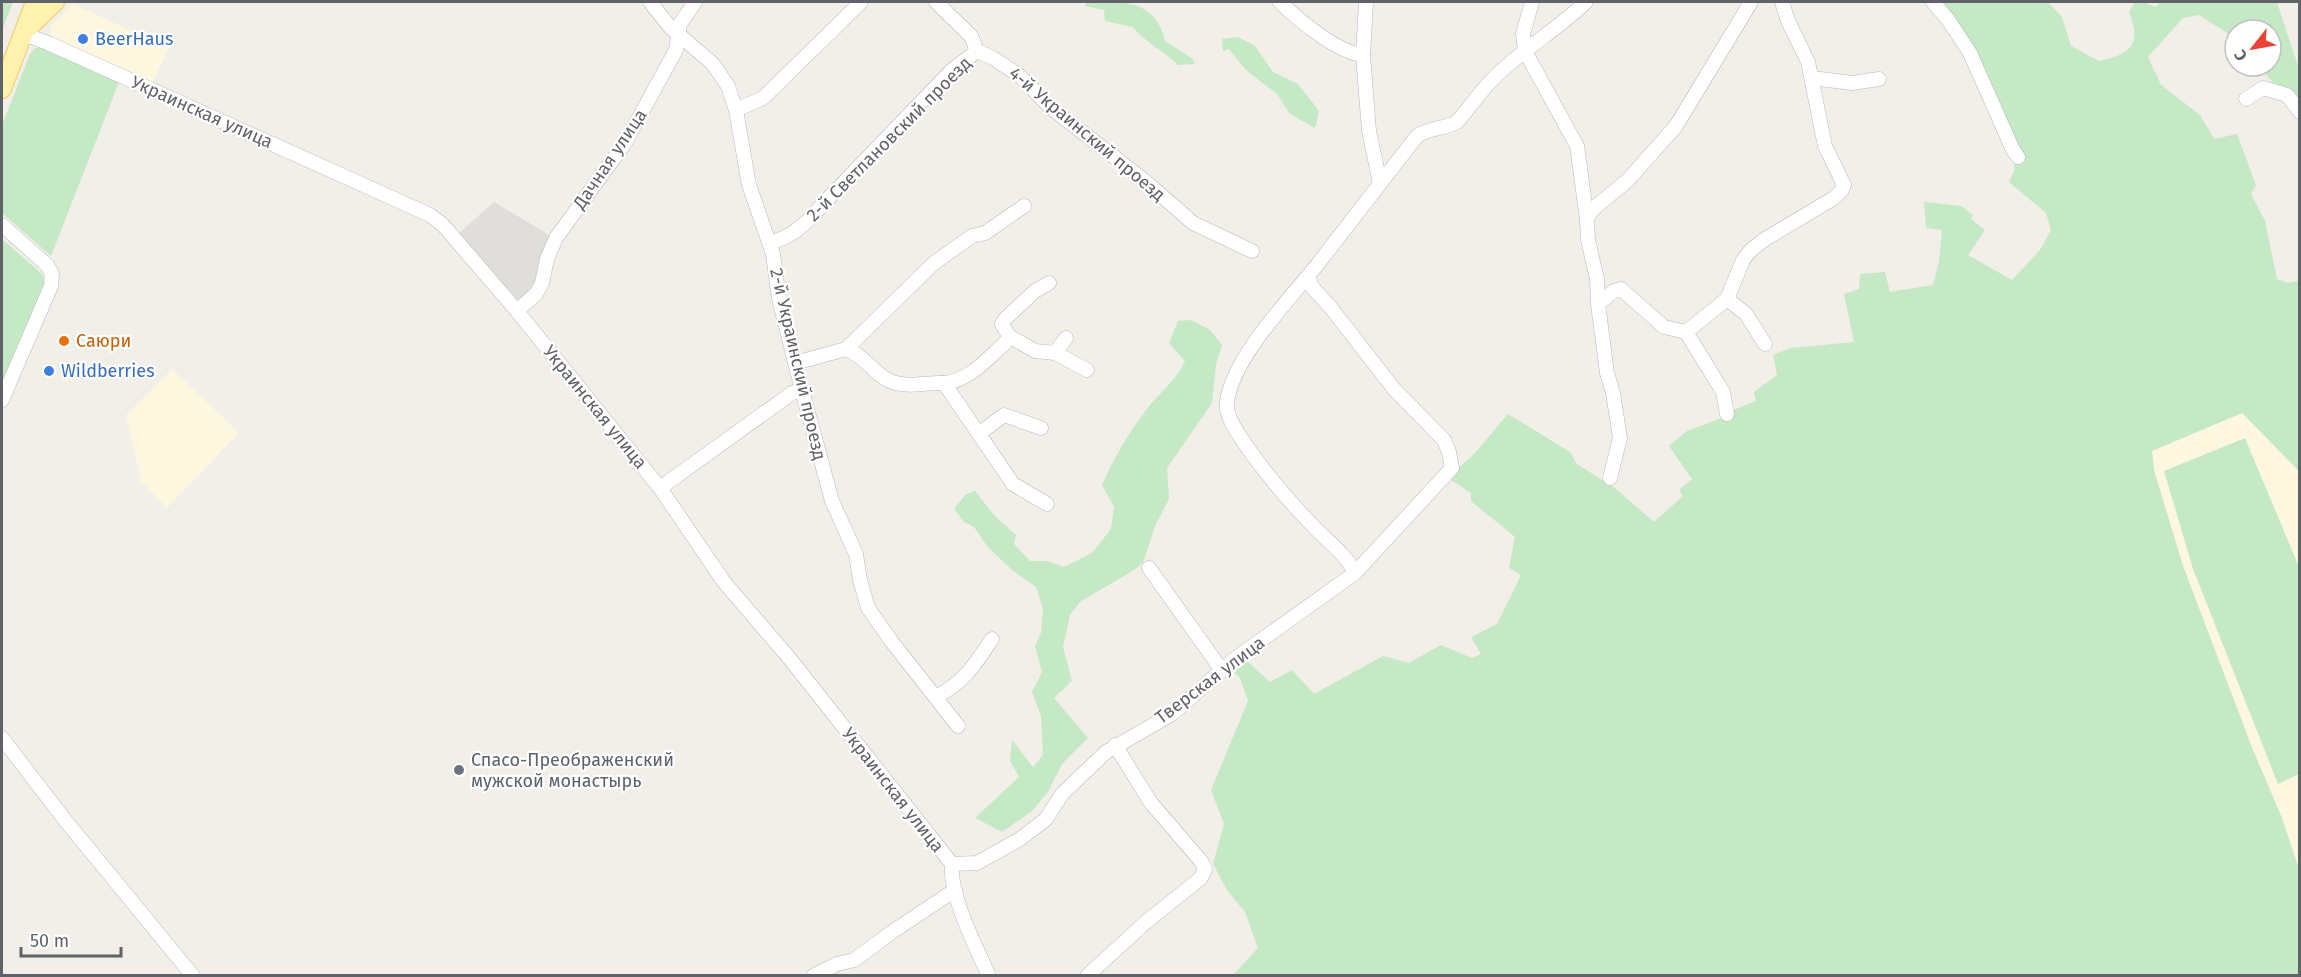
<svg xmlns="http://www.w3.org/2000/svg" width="2301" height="977" font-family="'Fira Sans',sans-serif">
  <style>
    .commercial { fill: #fef7e0 }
    .industrial { fill: #e0deda }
    .green { fill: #c5e8c5 }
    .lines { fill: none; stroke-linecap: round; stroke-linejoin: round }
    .minor-casing { stroke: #b5b8bc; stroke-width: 15 }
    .major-casing { stroke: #f2c960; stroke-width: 20 }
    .minor { stroke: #fff; stroke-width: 14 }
    .major { stroke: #fff2af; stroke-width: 18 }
    .tram { stroke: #b6b7b8; stroke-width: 1.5 }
    .shop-dot { fill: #3f7fe0; stroke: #fff; stroke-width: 2 }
    .food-dot { fill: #e8710a; stroke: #fff; stroke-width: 2 }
    .worship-dot { fill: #6b7280; stroke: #fff; stroke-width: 2 }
    .labels { text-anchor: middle; stroke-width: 4.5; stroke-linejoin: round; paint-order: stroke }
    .shop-label { font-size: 18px; fill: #366cbe; stroke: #fff; text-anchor: start }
    .street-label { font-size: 18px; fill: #5f6368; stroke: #fff }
    .food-label { font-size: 18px; fill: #c56008; stroke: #fff; text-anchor: start }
    .worship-label { font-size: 18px; fill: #5b616d; stroke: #fff; text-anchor: start }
  </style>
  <rect width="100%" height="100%" fill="#f1efe8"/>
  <g class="commercial">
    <polygon points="73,4 169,48 152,83 56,40 50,34 52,25"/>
    <polygon points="172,369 239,433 167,508 141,481 126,415"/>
    <polygon points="2242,413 2299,471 2299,869 2282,818 2253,750 2183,566 2154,470 2152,451"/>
  </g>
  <polygon class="industrial" points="494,202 551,236 540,259 536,283 523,299 517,299 459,233"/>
  <g class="green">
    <polygon points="2,2 13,2 2,31"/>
    <path d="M1087,2C1126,1 1155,0 1165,41L1193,59L1195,64L1178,65C1165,51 1145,43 1133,27L1105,21L1104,10L1085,6Z"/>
    <path d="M1941,2H2048L2062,17L2071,46L2099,61C2131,54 2142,45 2129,12L2135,2H2144L2156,7L2160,2H2277L2299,69V113L2294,115L2274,84L2259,66H2271V30H2235V38L2199,15L2183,18L2148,57L2161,85L2200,115L2214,139L2237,134L2256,185L2251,194L2265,221L2277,279L2288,283L2299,281V471L2242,413L2152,451L2154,470L2183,566L2253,750L2282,818L2299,869V975H1233L1258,948L1245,912L1227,890L1213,864L1224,824L1211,790L1248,701L1240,678L1233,671L1246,660L1270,682L1292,670L1314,694L1383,656L1409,663L1441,645L1472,658L1481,654L1471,637L1497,624L1521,575L1509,568L1515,537L1471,501V493L1450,479L1455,471L1474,454L1508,414L1570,452L1577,464L1615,488L1654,522L1683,496L1679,490L1692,479L1669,446L1687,431L1722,418L1731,411L1756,401L1754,392L1777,375L1773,355L1791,348L1854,342L1844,294L1859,289L1860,274L1885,272L1890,292L1933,285L1939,261L1942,230L1926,228L1924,202L1961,206L1973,215L1971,219L1985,230L1968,255L2012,280L2040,250L2051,230L2046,213L2009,182L2015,169L2013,160Z"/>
    <polygon points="1238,37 1255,46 1273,72 1298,84 1319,111 1315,128 1290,114 1277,94 1246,70 1229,49 1223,51 1222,39"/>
    <polygon points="35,48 42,48 119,82 51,256 2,213 2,125 30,54"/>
    <polygon points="2,239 42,274 45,283 2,385"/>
    <path d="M1191,320L1210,330L1222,345L1216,364L1212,403L1167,468L1169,499L1155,526L1143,563L1131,572L1081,601L1070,615L1063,647L1072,681L1054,698L1088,738L1062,764L1048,792L1032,811L1002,832L975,818L1019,777L1010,761L1012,740L1033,767L1043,755L1041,716L1032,692L1042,672L1035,646L1041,633L1043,609L1036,587L1012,570L987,546L974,527L964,522L954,509L965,495L975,491L994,515L1016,535L1014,544L1030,561H1047L1064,567L1092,553L1111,529L1114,507L1102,485C1116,454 1129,432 1150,405C1163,390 1176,380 1185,361L1169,343L1178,321Z"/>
    <polygon points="2245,438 2299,567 2299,774 2278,784 2193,569 2164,471"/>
  </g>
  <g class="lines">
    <g class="minor-casing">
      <g id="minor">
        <polyline points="650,2 670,27 713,64 728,86 736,110 749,185 773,254 779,299 802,390 832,501 856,554 860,580 868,608 892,642 958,726"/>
        <polyline points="936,2 971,36 977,51 993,58 1020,76 1050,107 1145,181 1193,223 1252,251"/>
        <path d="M1280,2C1297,19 1338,53 1363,55"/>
        <polyline points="1366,2 1363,55 1369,131 1380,183"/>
        <polyline points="1532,2 1523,34 1525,51 1577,146 1587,219 1588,240 1597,279 1598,304 1607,373 1613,393 1620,438 1610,478"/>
        <polyline points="1933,2 1949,21 1970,53 2013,150 2018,157"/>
        <path d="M23,34L48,43L430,215L443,225L517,311L660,488L724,582L790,659L952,864C949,895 976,947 989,976"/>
        <polyline points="1812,78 1852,83 1879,79"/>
        <polyline points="2246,99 2263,88 2287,95 2300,112"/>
        <polyline points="736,110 763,98 861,2"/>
        <polyline points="1587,219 1593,209 1628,180 1676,126 1751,2"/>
        <polyline points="2,225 47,265 52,274 51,286 2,400"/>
        <path d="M770,242C791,239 809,221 822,205L952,70L977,51"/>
        <polyline points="1727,299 1746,314 1765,344"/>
        <polyline points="1598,304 1614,291 1621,289 1664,327 1686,332 1723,392 1727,414"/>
        <polyline points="517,311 536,294 542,283 547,259 556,238 625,143 676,50 680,24 695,2"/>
        <polyline points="1686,332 1727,299 1743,260 1751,250 1765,239 1834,198 1842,190 1844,185 1825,146 1808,62 1788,21 1782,2"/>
        <polyline points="1009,336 1035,351 1055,353 1087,370"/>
        <path d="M846,349C864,355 872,372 888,380C905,389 926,382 944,383L1013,484L1047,504"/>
        <polyline points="1055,353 1066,338"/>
        <polyline points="795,363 846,349 934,263 972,236 985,233 1024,206"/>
        <path d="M944,383C969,381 987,359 1005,343L1009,336L1002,324L1005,319L1035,291L1049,283"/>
        <polyline points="980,433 1004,415 1041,428"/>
        <polyline points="660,488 792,393 802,390"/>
        <polyline points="1149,568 1221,669"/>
        <path d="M1355,573C1346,554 1327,541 1313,526C1287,499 1262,470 1241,438C1234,427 1225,414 1227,401C1234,356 1289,300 1317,265C1350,222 1384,179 1417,136C1429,128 1444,129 1457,122C1469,108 1480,92 1493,79C1521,50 1557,30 1586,2"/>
        <path d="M936,697C965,681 974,666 992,639"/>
        <polyline points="2,738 65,820 193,976"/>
        <polyline points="952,864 977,863 1020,839 1046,819 1062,794 1106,752 1172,714 1232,661 1355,573 1452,468 1449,452 1444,440 1394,389 1331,308 1312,287 1308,276"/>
        <polyline points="813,976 837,964 854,960 892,932 955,890"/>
        <polyline points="1087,976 1146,922 1201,878 1205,869 1201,861 1151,803 1115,745"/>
      </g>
    </g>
    <g class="major-casing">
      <g id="major">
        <polyline points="28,28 55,2"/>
        <polyline points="2,89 35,2"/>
      </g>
    </g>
    <use href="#minor" class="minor"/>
    <use href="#major" class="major"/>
    <polyline class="tram" points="2,3 2,2"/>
  </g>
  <g class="shop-dot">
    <circle cx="83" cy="39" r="6"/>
    <circle cx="49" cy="371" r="6"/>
  </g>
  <circle class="food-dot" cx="64" cy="341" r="6"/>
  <circle class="worship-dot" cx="459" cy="770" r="6"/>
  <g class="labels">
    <g class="shop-label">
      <text x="95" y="45">BeerHaus</text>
      <text x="61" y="377">Wildberries</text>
    </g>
    <g class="street-label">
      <text transform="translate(202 112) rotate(24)" y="6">Украинская улица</text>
      <text transform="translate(1087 134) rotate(40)" y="6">4-й Украинский проезд</text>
      <text transform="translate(889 139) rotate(-45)" y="6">2-й Светлановский проезд</text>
      <text transform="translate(610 159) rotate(-56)" y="6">Дачная улица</text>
      <text transform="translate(798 364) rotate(77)" y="6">2-й Украинский проезд</text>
      <text transform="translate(595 407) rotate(51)" y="6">Украинская улица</text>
      <text transform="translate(1210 680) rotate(-37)" y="6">Тверская улица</text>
      <text transform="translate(893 790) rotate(52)" y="6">Украинская улица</text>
    </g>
    <g class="food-label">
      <text x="76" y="347">Саюри</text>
    </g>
    <g class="worship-label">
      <text x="471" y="766">Спасо-Преображенский<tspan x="471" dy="21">мужской монастырь</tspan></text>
    </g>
  </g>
  <rect width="2301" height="977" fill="none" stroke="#5f6368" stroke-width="6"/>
  <g transform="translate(2253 48) rotate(239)"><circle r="28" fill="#ffffff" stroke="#bfc1c3" stroke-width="1.5"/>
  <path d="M0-4.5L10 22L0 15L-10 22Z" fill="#ea4335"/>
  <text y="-9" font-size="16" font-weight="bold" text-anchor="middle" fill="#5f6368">С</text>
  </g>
  <path d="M21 947v9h100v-9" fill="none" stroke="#5f6368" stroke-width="3"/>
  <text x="30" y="947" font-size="18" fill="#5f6368" stroke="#ffffff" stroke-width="4.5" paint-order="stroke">50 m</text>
</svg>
